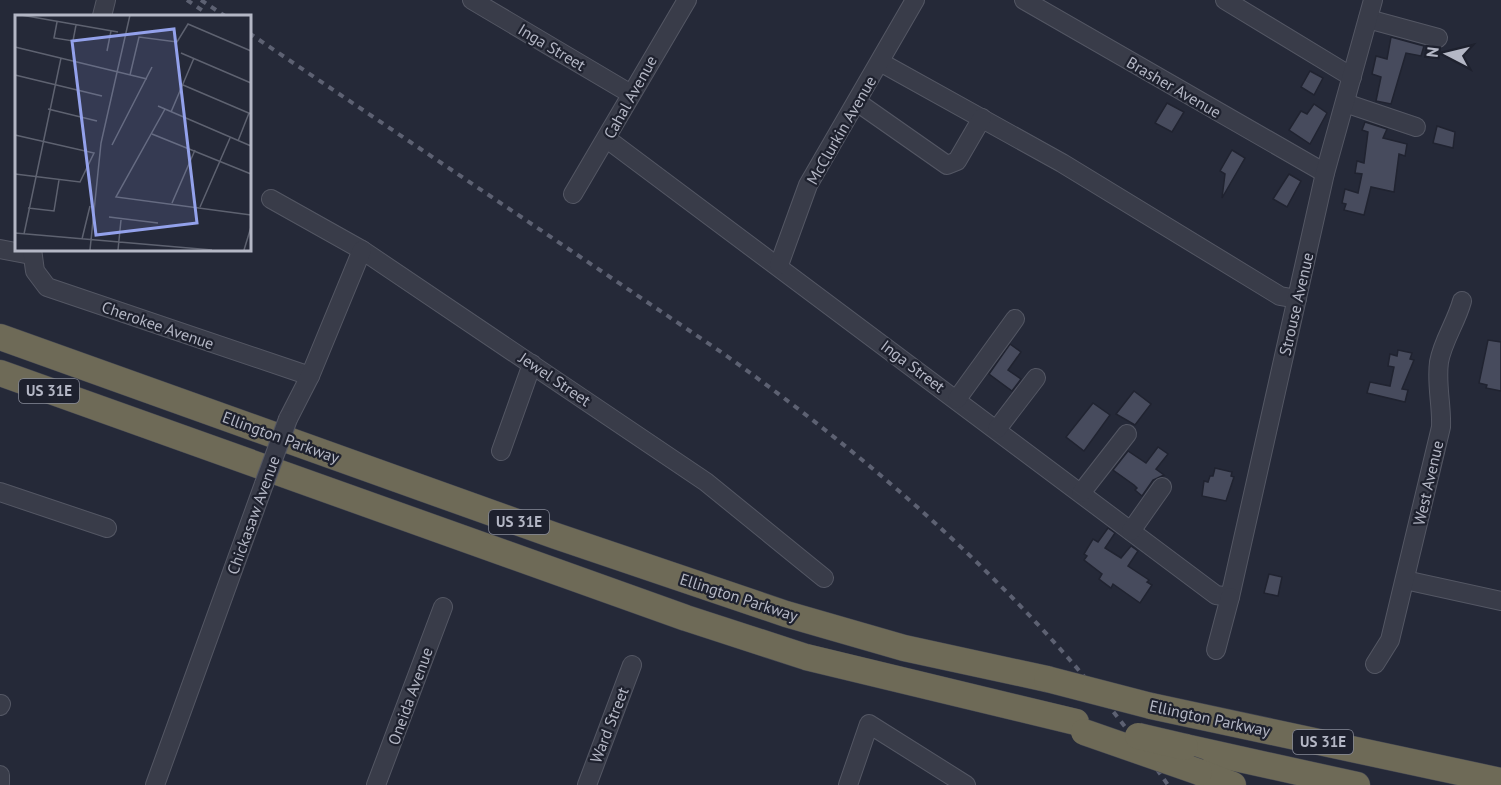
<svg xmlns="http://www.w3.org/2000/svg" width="1501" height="785" font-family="'PT Sans',sans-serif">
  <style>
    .building { fill: #474b5d; stroke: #202330; stroke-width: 1.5 }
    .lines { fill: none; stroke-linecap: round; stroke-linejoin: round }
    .minor-casing { stroke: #545764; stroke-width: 20 }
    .highway-casing { stroke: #414451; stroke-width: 27 }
    .minor { stroke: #393c49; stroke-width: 18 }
    .highway { stroke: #6e6a57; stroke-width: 26 }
    .rail { stroke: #5d6172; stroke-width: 4; stroke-dasharray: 6 6; stroke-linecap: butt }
    .minor-bridge-casing { stroke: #545764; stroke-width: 20; stroke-linecap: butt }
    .highway-bridge-casing { stroke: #414451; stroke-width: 27; stroke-linecap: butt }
    .minor-bridge { stroke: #393c49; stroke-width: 18 }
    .highway-bridge { stroke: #6e6a57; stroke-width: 26 }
    .labels { text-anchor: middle; stroke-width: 4.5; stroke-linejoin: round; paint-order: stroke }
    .shield { fill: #1e212e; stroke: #878a98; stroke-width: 1.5 }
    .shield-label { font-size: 15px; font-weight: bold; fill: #b4b7c5 }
    .street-label { font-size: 16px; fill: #b4b7c5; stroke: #1e212e }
    .inset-road { fill: none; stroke: #5e6270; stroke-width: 1.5 }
    .view { fill: #93a1eb; fill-opacity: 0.15; stroke: #93a1eb; stroke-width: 3 }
    .inset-edge { fill: none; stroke: #b4b7c5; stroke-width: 3 }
  </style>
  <rect width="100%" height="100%" fill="#252938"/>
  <g class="building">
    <polygon points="1391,37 1424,46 1421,56 1406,53 1391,104 1376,101 1381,77 1372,74 1376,56 1387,59"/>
    <polygon points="1310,71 1323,78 1314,95 1301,87"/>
    <polygon points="1167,103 1184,112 1172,132 1155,123"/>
    <polygon points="1314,104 1327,113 1310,144 1289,130 1301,111 1307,114"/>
    <polygon points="1365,122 1387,129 1383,138 1407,144 1405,156 1399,154 1394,192 1371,187 1364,215 1344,210 1346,204 1342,203 1345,189 1358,193 1362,174 1355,173 1357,161 1364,163 1368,132 1362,130"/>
    <polygon points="1437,126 1455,132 1453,148 1433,143"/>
    <polygon points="1232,150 1245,158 1222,198 1225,174 1220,171"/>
    <polygon points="1289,174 1301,181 1287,207 1273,199"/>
    <polygon points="1488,340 1501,342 1501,391 1486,388 1487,385 1479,383"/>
    <polygon points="1010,344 1021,352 1008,370 1021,379 1012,391 989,374"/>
    <polygon points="1398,350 1412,353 1410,359 1414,360 1402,389 1408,390 1405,402 1367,393 1370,382 1390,386 1394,367 1388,366 1390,354 1397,356"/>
    <polygon points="1134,391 1151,404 1135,425 1116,414"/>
    <polygon points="1093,403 1110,415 1084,451 1066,437"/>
    <polygon points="1158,447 1168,454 1156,469 1164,475 1153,480 1142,496 1135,490 1137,488 1134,485 1113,470 1128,451 1146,463"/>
    <polygon points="1215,468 1232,472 1231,476 1234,477 1226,501 1202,496 1204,481 1208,482 1210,476 1213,476"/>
    <polygon points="1108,528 1115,533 1105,548 1121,558 1131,546 1138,551 1128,566 1149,580 1147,582 1152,585 1140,603 1113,584 1111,588 1099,579 1102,574 1084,560 1087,556 1084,554 1093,539 1098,542"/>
    <polygon points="1269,574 1282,577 1278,596 1264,593"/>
  </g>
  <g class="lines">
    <g class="minor-casing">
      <g id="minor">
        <polyline points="472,0 631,94"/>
        <polyline points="1024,0 1325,173"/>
        <polyline points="1225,0 1352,77"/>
        <polyline points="102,16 106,0"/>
        <polyline points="1368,19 1438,38"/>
        <polyline points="880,62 1062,163 1280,296 1297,299"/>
        <polyline points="857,102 947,165 957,161 982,118"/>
        <polyline points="1345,103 1416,127"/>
        <polyline points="607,139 1216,595 1230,597 1325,173 1373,0"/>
        <polyline points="573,194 687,0"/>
        <polyline points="271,199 362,250 706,482 824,578"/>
        <polyline points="0,249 31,255"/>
        <polyline points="32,249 35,271 47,287 310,376"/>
        <polyline points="779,265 808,185 915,0"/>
        <polyline points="957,399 1015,319"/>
        <polyline points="288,419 310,376 362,250"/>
        <polyline points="997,429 1036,378"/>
        <polyline points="501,451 532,364"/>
        <polyline points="0,492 107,528"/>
        <polyline points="1081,493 1127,434"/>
        <polyline points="1131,531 1162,487"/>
        <polyline points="1405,580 1501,601"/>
        <polyline points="1216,650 1230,597"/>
        <path d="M1375,664L1390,640L1441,427C1442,405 1436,385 1439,362C1443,340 1456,323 1462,301"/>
        <polyline points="0,706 1,704"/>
        <polyline points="0,775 0,783"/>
        <polyline points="155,785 264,484"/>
        <polyline points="376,785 443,607"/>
        <polyline points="587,785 632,665"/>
        <polyline points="848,785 869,724 966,785"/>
      </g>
    </g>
    <g class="highway-casing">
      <g id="highway">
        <polyline points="0,337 556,536 786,614 904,648 1047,679"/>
        <polyline points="0,373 686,618 806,657 1076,722"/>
        <polyline points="1151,706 1501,781"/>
        <polyline points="1185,747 1357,785"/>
        <polyline points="1199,772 1233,785"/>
      </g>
    </g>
    <use href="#minor" class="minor"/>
    <use href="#highway" class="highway"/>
    <g class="rail">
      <polyline points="187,0 206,13"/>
      <polyline points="201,0 225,16"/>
      <path d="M249,33L724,354C892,474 1049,614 1168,785"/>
    </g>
    <g class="minor-bridge-casing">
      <polyline id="minor-bridge" points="264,484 288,419"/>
    </g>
    <g class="highway-bridge-casing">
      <g id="highway-bridge">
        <polyline points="1047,679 1151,706"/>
        <polyline points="1084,732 1199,772"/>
        <polyline points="1138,736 1185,747"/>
      </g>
    </g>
    <use href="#minor-bridge" class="minor-bridge"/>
    <use href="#highway-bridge" class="highway-bridge"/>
  </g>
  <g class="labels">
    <g class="shield">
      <rect x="19" y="379" width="60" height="24" rx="4.5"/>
      <rect x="489" y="510" width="60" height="24" rx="4.5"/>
      <rect x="1293" y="730" width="60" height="24" rx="4.5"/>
    </g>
    <g class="shield-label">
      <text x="49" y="396">US 31E</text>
      <text x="519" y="527">US 31E</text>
      <text x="1323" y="747">US 31E</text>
    </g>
    <g class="street-label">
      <text transform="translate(552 47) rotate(31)" y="6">Inga Street</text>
      <text transform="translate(1174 87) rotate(30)" y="6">Brasher Avenue</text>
      <text transform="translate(630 97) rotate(-61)" y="6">Cahal Avenue</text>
      <text transform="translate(841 130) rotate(-60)" y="6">McClurkin Avenue</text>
      <text transform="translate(1296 304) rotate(-77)" y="6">Strouse Avenue</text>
      <text transform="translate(158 325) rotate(19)" y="6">Cherokee Avenue</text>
      <text transform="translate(913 366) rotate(37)" y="6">Inga Street</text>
      <text transform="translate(555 379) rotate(34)" y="6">Jewel Street</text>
      <text transform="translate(281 437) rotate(20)" y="6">Ellington Parkway</text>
      <text transform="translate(1428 483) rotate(-77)" y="6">West Avenue</text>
      <text transform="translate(253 515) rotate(-70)" y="6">Chickasaw Avenue</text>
      <text transform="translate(739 597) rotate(18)" y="6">Ellington Parkway</text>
      <text transform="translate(410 696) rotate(-70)" y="6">Oneida Avenue</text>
      <text transform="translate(1210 718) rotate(12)" y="6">Ellington Parkway</text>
      <text transform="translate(609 725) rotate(-69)" y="6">Ward Street</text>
    </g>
  </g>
  <g transform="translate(15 15)">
    <rect width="236" height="236" fill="#252938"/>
    <path class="inset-road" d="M6,0L103,17M42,7L39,23L58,26L61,10M0,32L132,64M92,36L96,16M166,38L236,68M0,60L87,81M115,60L124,22L162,27L173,9L236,36M168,70L236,99M143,91L236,131M33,94L82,106M150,94L101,182L236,200M156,97L179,43M137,119L236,159M0,120L79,138L65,167L0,159M223,126L234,98M97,130L137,52M157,188L180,135M185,192L215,123M13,193L39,196L44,165M94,202L143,208M0,218L197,235M9,219L46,43M67,224L75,191M75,235L86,128L115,0M103,235L106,205M229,235L236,212"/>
    <path class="view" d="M159,14L182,208L81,220L57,26Z"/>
    <rect width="236" height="236" class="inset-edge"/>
  </g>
  <g transform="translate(1447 54) rotate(277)" stroke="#1e212e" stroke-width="4.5" paint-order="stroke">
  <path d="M0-4.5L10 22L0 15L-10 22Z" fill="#b4b7c5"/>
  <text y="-9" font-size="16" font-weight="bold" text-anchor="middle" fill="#b4b7c5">N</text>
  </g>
</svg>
